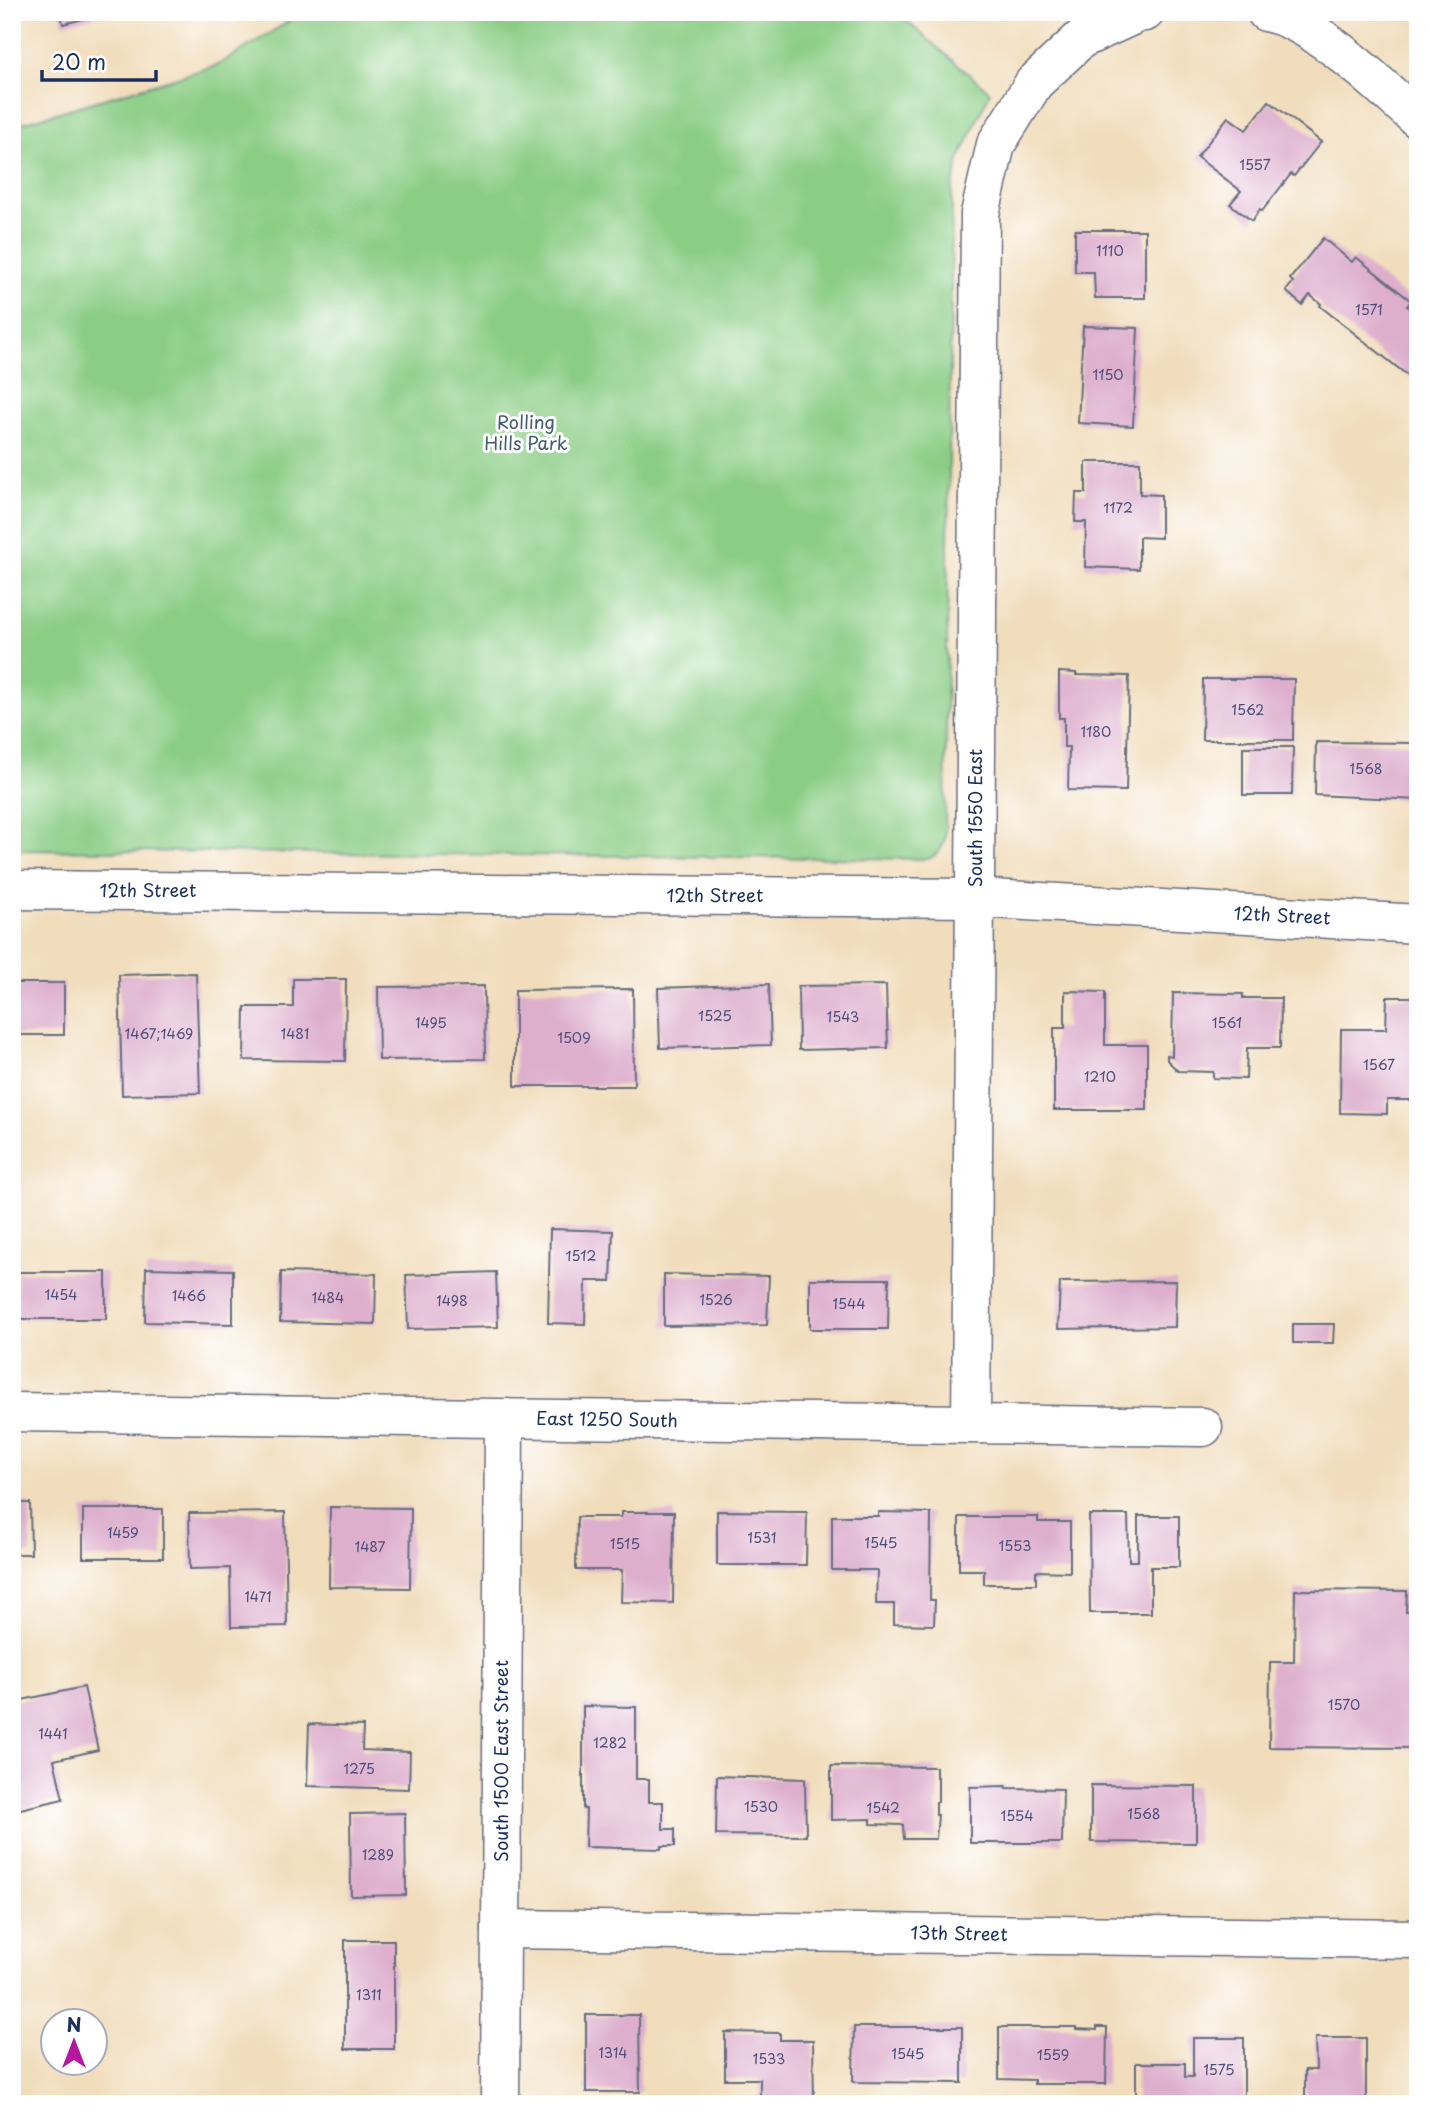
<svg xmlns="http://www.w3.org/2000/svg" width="1430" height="2116" font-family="'Playpen Sans',sans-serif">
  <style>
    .green { fill: #8bcd85; stroke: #537e72; stroke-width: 2 }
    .building { fill: #ddafcd }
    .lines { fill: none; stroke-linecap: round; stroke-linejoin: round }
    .minor-casing { stroke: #666c7f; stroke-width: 41 }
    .minor { stroke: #fff; stroke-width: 38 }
    .labels { text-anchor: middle; stroke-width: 6; stroke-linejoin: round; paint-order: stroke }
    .number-label { font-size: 14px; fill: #4c4f7a }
    .park-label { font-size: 18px; fill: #3d5e6a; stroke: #fff }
    .street-label { font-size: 18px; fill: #1b2f5e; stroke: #fff }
  </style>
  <rect width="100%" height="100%" fill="#fff"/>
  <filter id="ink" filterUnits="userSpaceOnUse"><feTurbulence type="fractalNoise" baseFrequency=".0143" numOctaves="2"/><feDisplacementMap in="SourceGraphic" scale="14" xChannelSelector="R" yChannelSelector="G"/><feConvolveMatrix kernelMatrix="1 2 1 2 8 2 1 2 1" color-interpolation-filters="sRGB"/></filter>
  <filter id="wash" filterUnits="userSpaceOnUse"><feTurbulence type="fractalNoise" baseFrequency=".00686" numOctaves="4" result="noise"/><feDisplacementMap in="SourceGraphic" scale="28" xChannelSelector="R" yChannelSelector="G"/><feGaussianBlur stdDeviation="1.57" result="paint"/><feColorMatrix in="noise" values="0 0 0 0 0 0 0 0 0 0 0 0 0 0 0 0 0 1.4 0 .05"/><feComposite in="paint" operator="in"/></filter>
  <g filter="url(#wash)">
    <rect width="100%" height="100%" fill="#f1ddbc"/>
    <path class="green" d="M304,12H896L990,92L959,160L952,190L945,836C943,849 939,854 928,859L12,850V126L218,65Z"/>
    <g id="blocks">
      <g class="building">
        <polygon points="60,12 108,12 108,13 63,24"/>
        <polygon points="1269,101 1321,142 1294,176 1291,174 1262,211 1260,209 1252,221 1230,204 1241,191 1197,157 1228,117 1246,130"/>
        <polygon points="1075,230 1145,230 1145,298 1095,298 1094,272 1075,272"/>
        <polygon points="1323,238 1352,262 1356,257 1411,301 1407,306 1418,314 1418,372 1412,379 1320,306 1321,304 1310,295 1302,305 1286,291 1293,282 1290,279"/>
        <polygon points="1083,326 1138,328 1133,426 1078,423"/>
        <polygon points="1086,462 1140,462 1140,494 1161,495 1161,538 1139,537 1139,569 1085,567 1086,522 1075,522 1076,493 1086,493"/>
        <polygon points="1059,672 1076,673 1076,675 1129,676 1126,791 1068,790 1069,747 1064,747 1064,718 1059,718"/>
        <polygon points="1203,679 1294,679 1293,740 1202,740"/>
        <polygon points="1316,742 1418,743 1418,800 1315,795"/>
        <polygon points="1243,747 1293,747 1292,795 1243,795"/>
        <polygon points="196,973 200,1093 122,1095 119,975"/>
        <polygon points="293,979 346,979 345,1061 244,1060 245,1007 293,1007"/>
        <rect x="12" y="983" width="52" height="52"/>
        <polygon points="769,984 771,1045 660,1048 658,988"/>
        <polygon points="886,985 888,1048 799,1050 798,986"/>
        <polygon points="484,986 485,1059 379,1060 378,987"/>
        <polygon points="633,989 634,1086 515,1086 515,990"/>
        <polygon points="1065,991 1105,992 1105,1045 1147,1045 1147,1110 1054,1110 1054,1028 1065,1028"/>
        <polygon points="1173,993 1243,994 1243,998 1281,998 1280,1048 1247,1048 1246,1079 1213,1078 1213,1072 1178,1071 1167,1060 1167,1055 1172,1056"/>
        <polygon points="1387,997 1418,997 1418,1100 1387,1100 1387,1114 1340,1113 1341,1029 1386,1029"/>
        <polygon points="550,1229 613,1231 611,1281 586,1281 585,1324 548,1323"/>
        <polygon points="146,1268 233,1270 233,1324 145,1322"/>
        <rect x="17" y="1272" width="89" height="47"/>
        <polygon points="281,1272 376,1274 375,1324 280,1322"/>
        <polygon points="496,1272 498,1327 408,1329 406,1275"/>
        <polygon points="664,1274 769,1276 767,1325 664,1326"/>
        <polygon points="810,1279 889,1279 888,1329 810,1329"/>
        <polygon points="1176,1281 1175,1327 1058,1329 1060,1282"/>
        <polygon points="1293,1324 1334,1324 1333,1343 1293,1343"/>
        <polygon points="12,1503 30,1503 31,1554 12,1554"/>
        <polygon points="330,1507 411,1508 410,1588 329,1587"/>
        <rect x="83" y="1509" width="80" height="49"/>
        <polygon points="717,1511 807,1512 806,1565 717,1565"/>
        <polygon points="285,1512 287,1626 231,1627 230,1568 190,1569 189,1513"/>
        <polygon points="621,1512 674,1512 673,1603 621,1602 622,1570 576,1570 577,1517 621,1517"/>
        <polygon points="878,1512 931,1513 930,1600 935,1600 934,1625 894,1624 894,1604 876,1604 877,1570 832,1570 832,1516 878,1516"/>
        <polygon points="1089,1515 1128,1515 1129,1561 1138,1561 1138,1516 1179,1516 1179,1567 1151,1567 1151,1613 1090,1613"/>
        <polygon points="959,1517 1038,1517 1038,1522 1070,1522 1070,1572 1036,1571 1036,1584 984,1584 984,1570 959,1570"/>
        <polygon points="1295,1590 1407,1591 1406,1612 1418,1612 1418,1748 1269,1747 1270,1662 1294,1662"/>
        <polygon points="84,1687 98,1750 54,1760 63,1799 12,1811 12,1702"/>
        <polygon points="583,1706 636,1707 636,1779 649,1779 649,1802 663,1802 663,1829 675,1829 675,1846 661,1846 661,1849 585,1847 586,1809 583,1809"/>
        <polygon points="309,1724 363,1726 362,1750 410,1752 409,1789 307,1786"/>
        <polygon points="831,1766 936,1767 936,1777 938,1777 938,1802 936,1802 936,1815 938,1815 936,1839 904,1839 903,1825 871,1824 871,1819 831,1820"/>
        <polygon points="717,1776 805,1779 806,1836 716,1835"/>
        <polygon points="1091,1785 1196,1786 1196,1843 1091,1842"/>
        <polygon points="1006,1786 1006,1788 1063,1789 1062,1843 970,1843 970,1787"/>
        <polygon points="405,1813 406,1895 351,1896 350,1814"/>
        <rect x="345" y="1940" width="49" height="109"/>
        <polygon points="586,2015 639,2015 640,2092 586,2092"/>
        <polygon points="854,2027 962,2027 962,2083 853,2082"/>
        <polygon points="999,2027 1076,2027 1076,2029 1097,2030 1097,2027 1107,2027 1106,2084 1034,2084 1034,2080 999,2079"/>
        <polygon points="725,2032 780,2033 780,2040 813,2040 814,2104 760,2104 760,2079 725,2079"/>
        <polygon points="1193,2038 1244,2038 1244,2104 1136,2104 1136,2063 1185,2063 1185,2077 1193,2077"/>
        <polygon points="1315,2038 1366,2038 1366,2104 1305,2104 1305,2070 1316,2070"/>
      </g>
    </g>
  </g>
  <g filter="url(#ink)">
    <use href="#blocks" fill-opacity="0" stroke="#666c7f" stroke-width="2"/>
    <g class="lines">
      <g class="minor-casing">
        <g id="minor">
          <path d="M1266,12C1315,21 1380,86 1418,119"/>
          <polyline points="12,890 975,898 1418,924"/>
          <polyline points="12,1412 1203,1427"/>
          <polyline points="971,1423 980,214 996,144 1034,83 1081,39 1138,13 1145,12"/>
          <polyline points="501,1929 1418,1939"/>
          <polyline points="500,2104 504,1419"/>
        </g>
      </g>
      <use href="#minor" class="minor"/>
    </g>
  </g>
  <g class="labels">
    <g class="number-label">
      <text x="1255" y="170">1557</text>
      <text x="1110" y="256">1110</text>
      <text x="1369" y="315">1571</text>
      <text x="1108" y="380">1150</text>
      <text x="1118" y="513">1172</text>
      <text x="1248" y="715">1562</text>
      <text x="1096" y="737">1180</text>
      <text x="1366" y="774">1568</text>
      <text x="715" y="1021">1525</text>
      <text x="843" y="1022">1543</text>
      <text x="431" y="1028">1495</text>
      <text x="1227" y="1028">1561</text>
      <text x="159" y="1039">1467;1469</text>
      <text x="295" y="1039">1481</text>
      <text x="574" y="1043">1509</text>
      <text x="1379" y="1070">1567</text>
      <text x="1100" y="1082">1210</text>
      <text x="581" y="1261">1512</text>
      <text x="61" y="1300">1454</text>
      <text x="189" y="1301">1466</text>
      <text x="328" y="1303">1484</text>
      <text x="716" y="1305">1526</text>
      <text x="452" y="1306">1498</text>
      <text x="849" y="1309">1544</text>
      <text x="123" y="1538">1459</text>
      <text x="762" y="1543">1531</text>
      <text x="881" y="1548">1545</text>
      <text x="625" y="1549">1515</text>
      <text x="1015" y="1551">1553</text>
      <text x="370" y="1552">1487</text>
      <text x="258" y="1602">1471</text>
      <text x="1344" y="1710">1570</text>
      <text x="53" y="1739">1441</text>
      <text x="610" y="1748">1282</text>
      <text x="359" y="1774">1275</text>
      <text x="761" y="1812">1530</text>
      <text x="883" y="1813">1542</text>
      <text x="1144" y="1819">1568</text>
      <text x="1017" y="1821">1554</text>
      <text x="378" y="1860">1289</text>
      <text x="369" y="2000">1311</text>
      <text x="613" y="2058">1314</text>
      <text x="908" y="2059">1545</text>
      <text x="1053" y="2060">1559</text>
      <text x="769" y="2064">1533</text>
      <text x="1219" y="2075">1575</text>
    </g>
    <g class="park-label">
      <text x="526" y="429">Rolling<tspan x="526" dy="21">Hills Park</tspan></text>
    </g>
    <g class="street-label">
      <text transform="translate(976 818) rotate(-90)" y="6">South 1550 East</text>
      <text x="148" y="897">12th Street</text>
      <text x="715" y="902">12th Street</text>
      <text transform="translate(1282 916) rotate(3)" y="6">12th Street</text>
      <text transform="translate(607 1420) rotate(1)" y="6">East 1250 South</text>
      <text transform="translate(502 1761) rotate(-90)" y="6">South 1500 East Street</text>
      <text transform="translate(959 1934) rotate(1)" y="6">13th Street</text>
    </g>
  </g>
  <rect width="1430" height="2116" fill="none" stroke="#fff" stroke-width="42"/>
  <g transform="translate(74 2042)"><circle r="33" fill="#ffffff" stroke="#a4acbf" stroke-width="2"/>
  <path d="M0-5L12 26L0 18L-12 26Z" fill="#b5179e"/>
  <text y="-10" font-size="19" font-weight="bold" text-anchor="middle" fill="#1b2f5e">N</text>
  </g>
  <path d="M42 70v10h114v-10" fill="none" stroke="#1b2f5e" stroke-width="3.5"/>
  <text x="52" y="70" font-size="21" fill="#1b2f5e" stroke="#ffffff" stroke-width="5" paint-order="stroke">20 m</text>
</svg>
